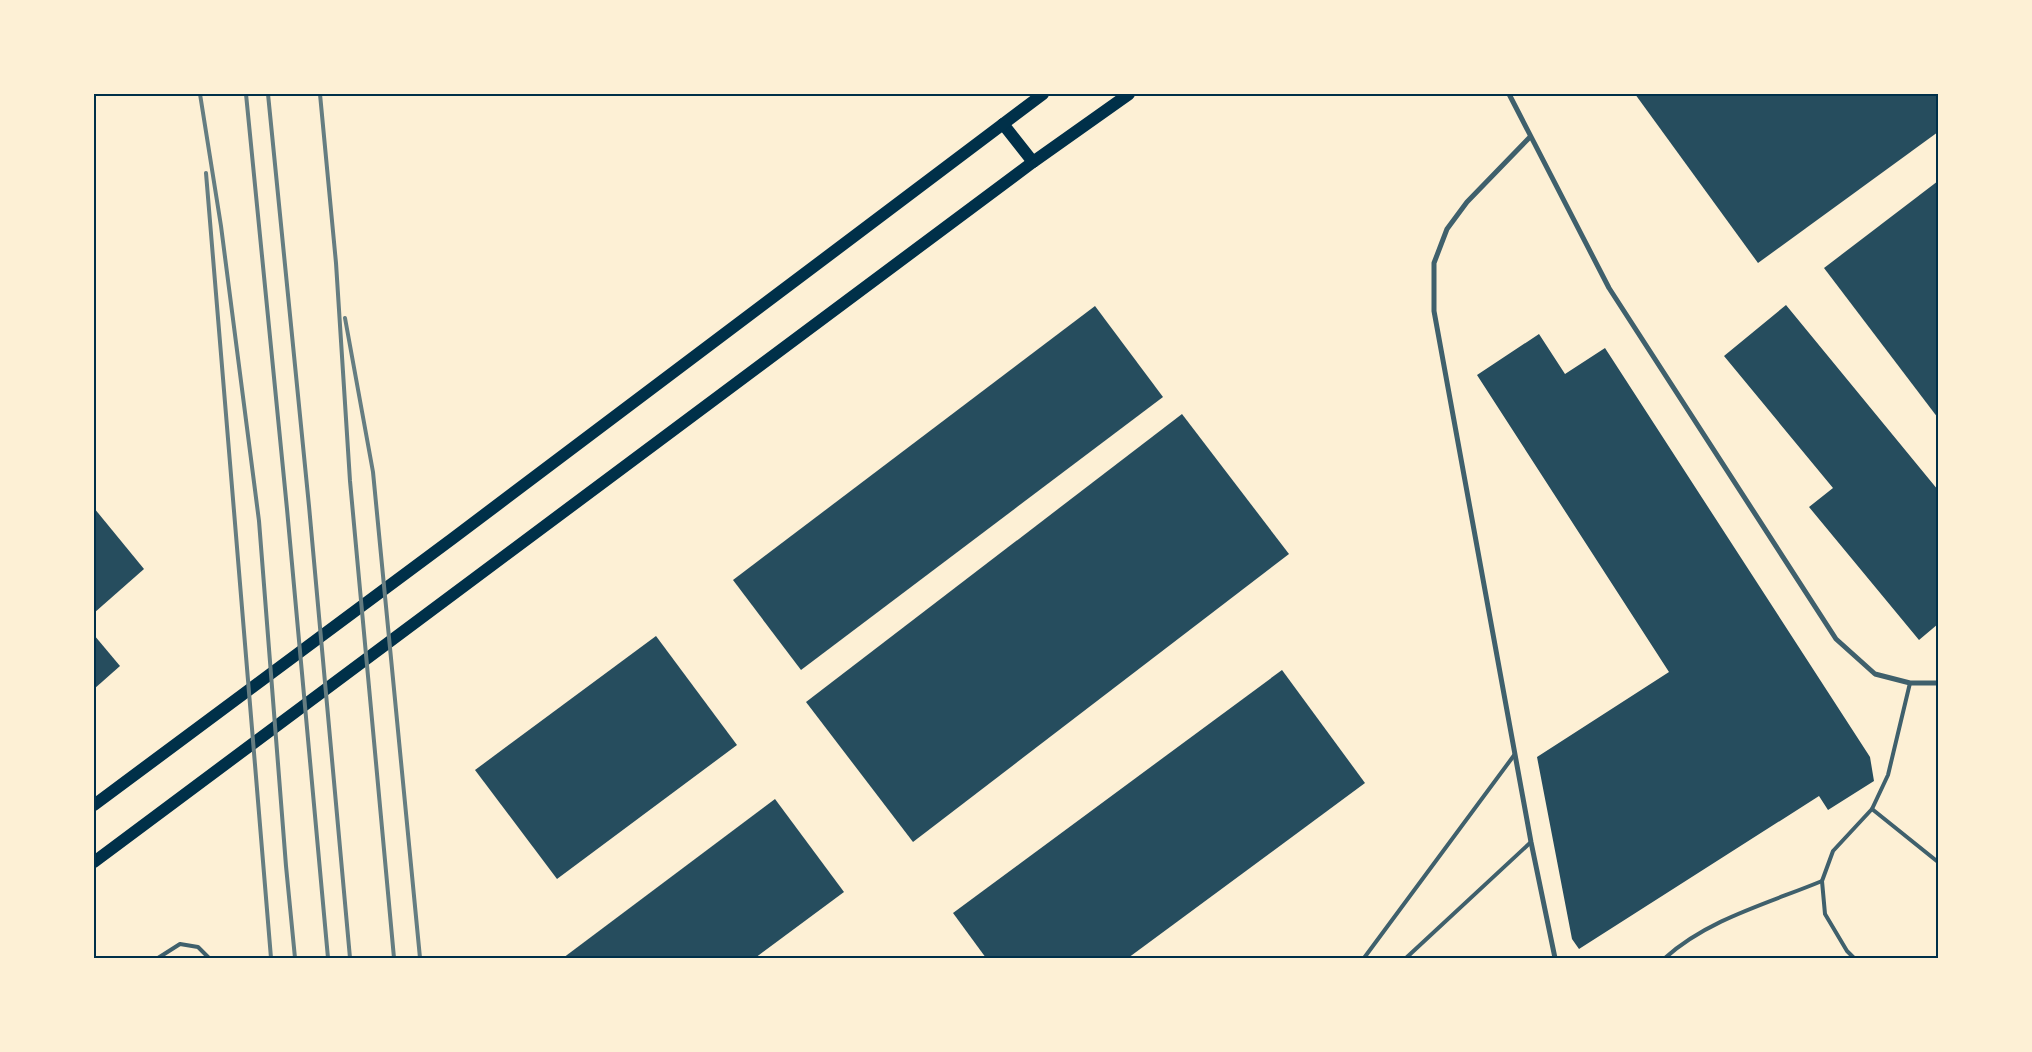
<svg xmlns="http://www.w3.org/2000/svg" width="2032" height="1052" font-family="'Source Sans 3',sans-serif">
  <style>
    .building { fill: #264d5e }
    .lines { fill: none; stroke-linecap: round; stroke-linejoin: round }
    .service { stroke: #3f606c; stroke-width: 4 }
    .minor { stroke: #3f606c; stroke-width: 5 }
    .primary { stroke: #003049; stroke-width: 12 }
    .rail { stroke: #657d81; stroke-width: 4 }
    .neatline { fill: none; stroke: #003049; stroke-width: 2 }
  </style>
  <rect width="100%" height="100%" fill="#fdf0d5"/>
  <g class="building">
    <polygon points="1635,94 1938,94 1938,132 1758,263"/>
    <polygon points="1938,181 1938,418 1824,268"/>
    <polygon points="1786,305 1938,490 1938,624 1919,640 1809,507 1833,488 1724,356"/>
    <polygon points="1095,306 1163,397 801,670 733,580"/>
    <polygon points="1539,334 1565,374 1605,348 1870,757 1874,781 1828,810 1819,796 1579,949 1572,939 1537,757 1669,672 1477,375"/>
    <polygon points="1182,414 1289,554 913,842 806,702"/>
    <polygon points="94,508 144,569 94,613"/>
    <polygon points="94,635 120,666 94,689"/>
    <polygon points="656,636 737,745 557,879 475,770"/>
    <polygon points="1282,670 1365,783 1128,958 986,958 953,913"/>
    <polygon points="775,799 844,892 755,958 563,958"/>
  </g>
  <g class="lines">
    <g class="service">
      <polyline points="1872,809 1938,862"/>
      <polyline points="158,958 180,944 198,947 209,958"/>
      <polyline points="1364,958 1515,754"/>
      <polyline points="1406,958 1531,842"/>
      <path d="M1665,958C1708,919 1769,903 1822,881"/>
      <polyline points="1854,958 1847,951 1825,914 1822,881 1833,851 1872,809 1888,775 1910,683"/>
    </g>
    <g class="minor">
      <polyline points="1509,94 1609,288 1836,639 1875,674 1910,683 1938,683"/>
      <polyline points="1530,137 1467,202 1447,229 1434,263 1434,311 1531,842 1555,958"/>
    </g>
    <g class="primary">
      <polyline points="1003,124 1033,162"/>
      <polyline points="94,805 452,539 1043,94"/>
      <polyline points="94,862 1033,162 1129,94"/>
    </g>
    <g class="rail">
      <polyline points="200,94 221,226 259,521 286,866 295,958"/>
      <polyline points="246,94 287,509 328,958"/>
      <polyline points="268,94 309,506 350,958"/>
      <polyline points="320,94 336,263 350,481 394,958"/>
      <polyline points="206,173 271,958"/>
      <polyline points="345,318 373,472 420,958"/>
    </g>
  </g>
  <rect width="2032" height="1052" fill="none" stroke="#fdf0d5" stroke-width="190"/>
  <rect x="95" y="95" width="1842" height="862" class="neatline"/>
</svg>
